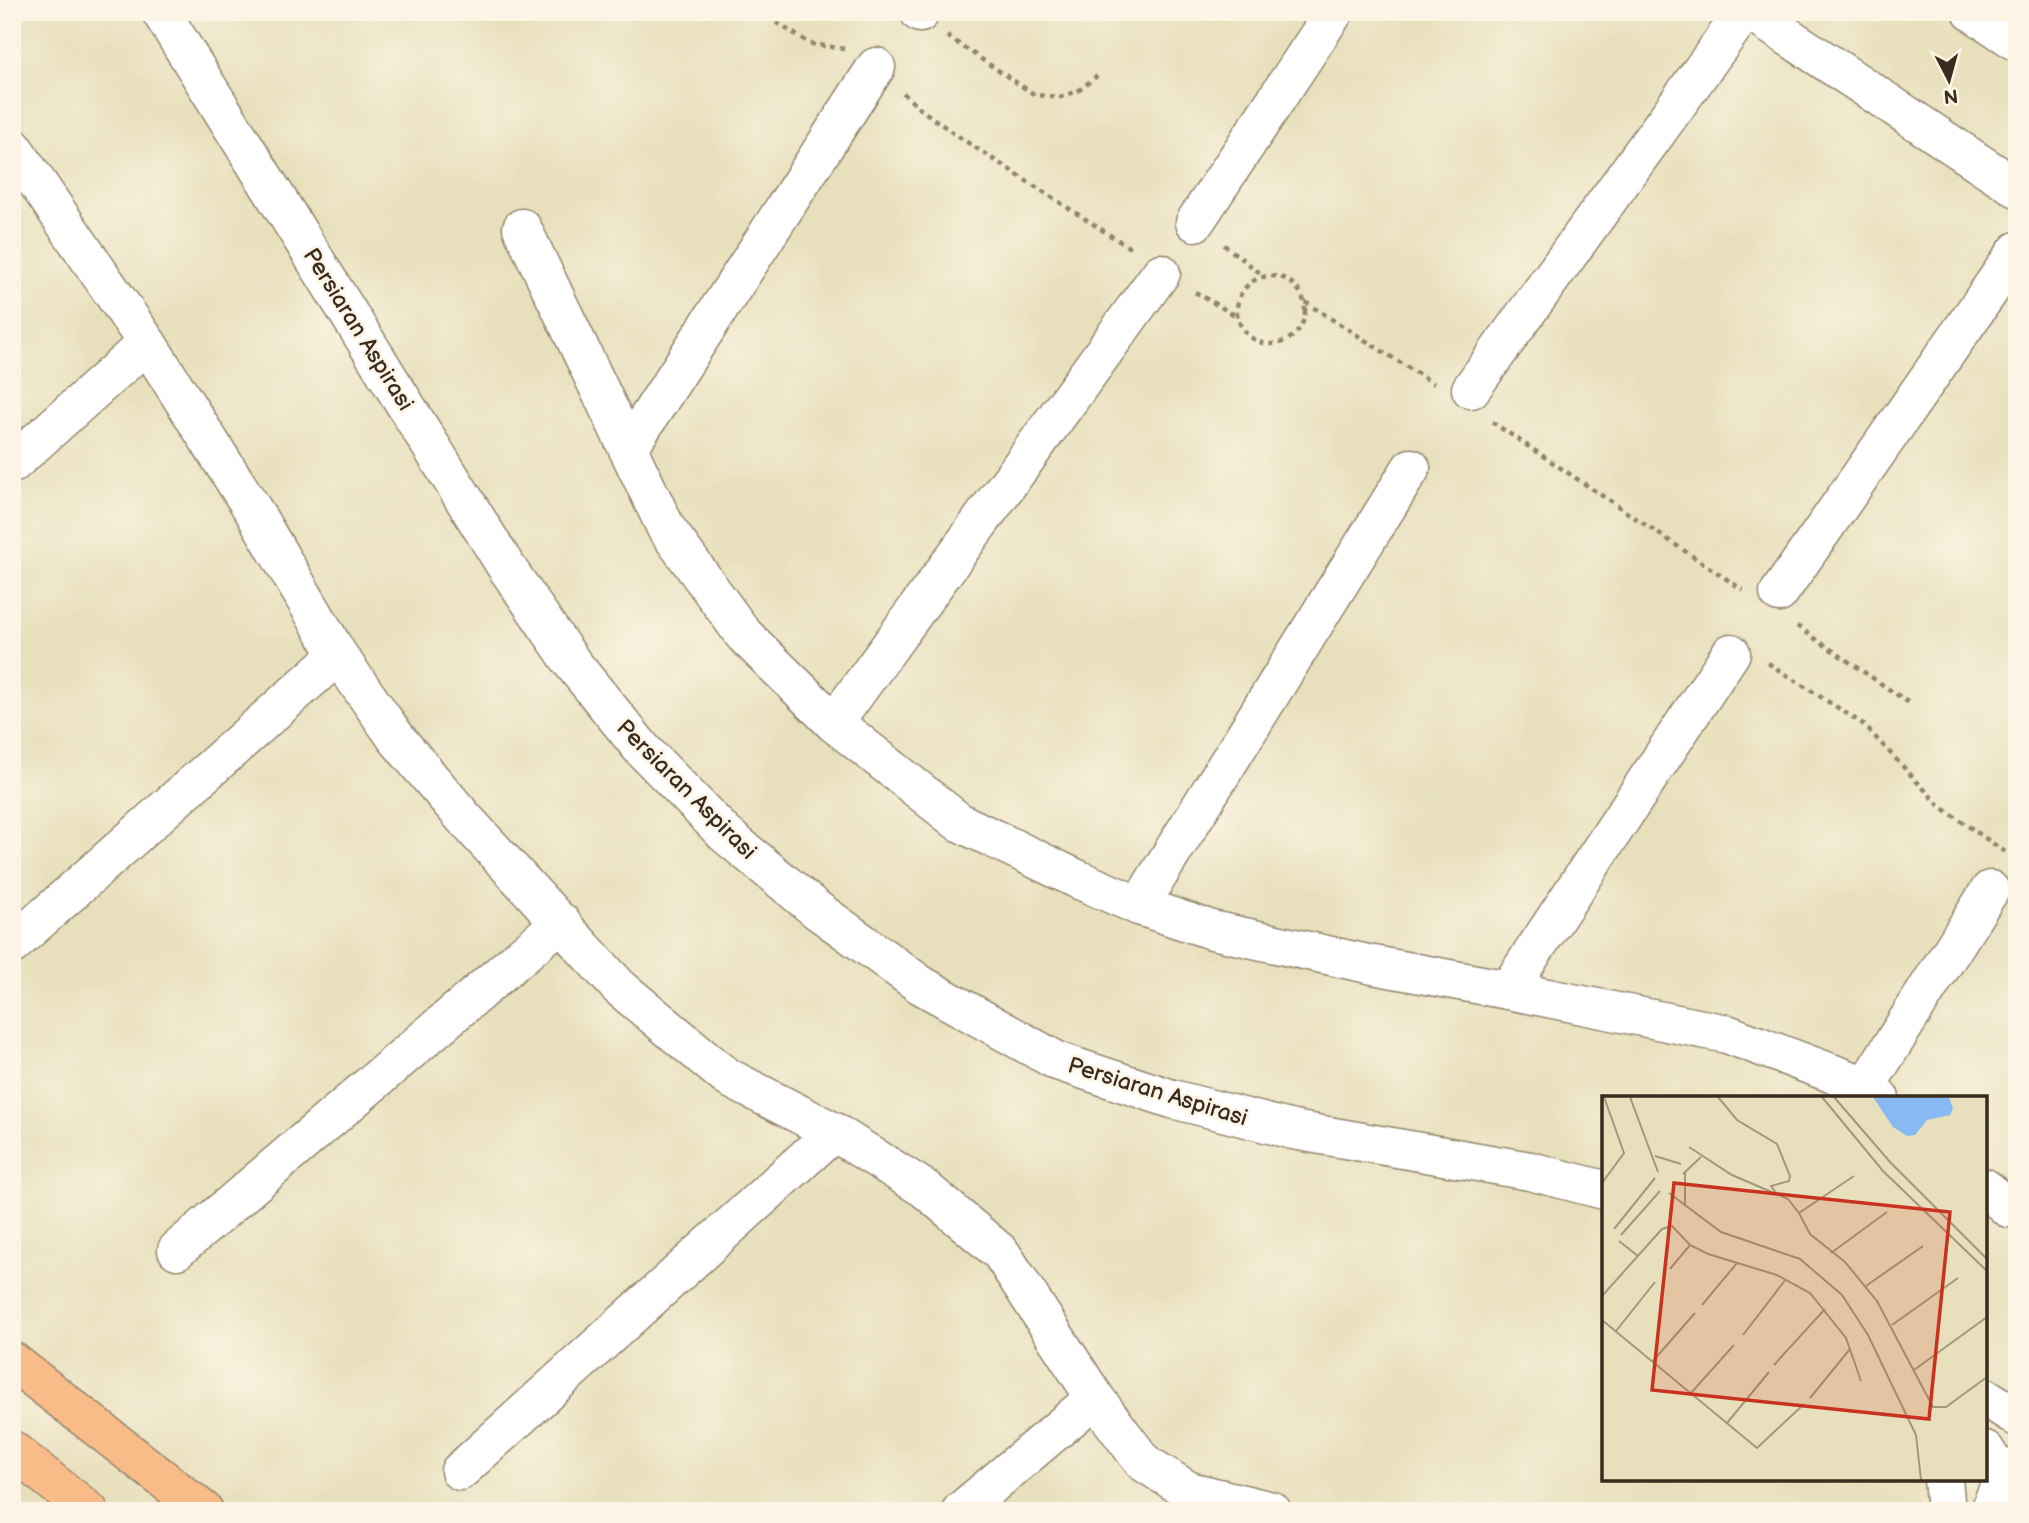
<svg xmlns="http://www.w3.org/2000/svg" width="2029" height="1523" font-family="'Balsamiq Sans',sans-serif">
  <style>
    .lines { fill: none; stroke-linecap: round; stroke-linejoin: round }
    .minor-casing { stroke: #92856d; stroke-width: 41 }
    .major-casing { stroke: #92856d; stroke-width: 41 }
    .path { stroke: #92856d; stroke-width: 4.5; stroke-dasharray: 5 5; stroke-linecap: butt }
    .minor { stroke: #fff; stroke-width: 38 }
    .major { stroke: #f9bc89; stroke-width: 38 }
    .labels { text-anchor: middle; stroke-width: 5; stroke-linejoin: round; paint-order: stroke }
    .street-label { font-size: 23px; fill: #3b2a1e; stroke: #fcf5e5 }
    .inset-road { fill: none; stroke: #a3977d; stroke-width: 2 }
    .view { fill: #c8321e; fill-opacity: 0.15; stroke: #c8321e; stroke-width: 3.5 }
    .inset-edge { fill: none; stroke: #3b2a1e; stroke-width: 3.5 }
  </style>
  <rect width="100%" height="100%" fill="#fcf5e5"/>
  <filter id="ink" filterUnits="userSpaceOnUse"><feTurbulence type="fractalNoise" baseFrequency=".0143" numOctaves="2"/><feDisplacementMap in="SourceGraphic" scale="14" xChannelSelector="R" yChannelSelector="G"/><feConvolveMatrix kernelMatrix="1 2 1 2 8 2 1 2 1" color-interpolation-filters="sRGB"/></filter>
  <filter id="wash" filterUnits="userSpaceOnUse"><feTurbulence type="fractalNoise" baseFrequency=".00686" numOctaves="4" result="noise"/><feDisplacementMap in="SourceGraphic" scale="28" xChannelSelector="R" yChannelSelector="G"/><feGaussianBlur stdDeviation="1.57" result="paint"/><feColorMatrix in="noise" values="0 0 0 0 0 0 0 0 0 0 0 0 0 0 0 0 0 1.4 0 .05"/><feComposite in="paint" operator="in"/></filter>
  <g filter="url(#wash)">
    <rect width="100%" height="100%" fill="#e8e0bc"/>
  </g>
  <g filter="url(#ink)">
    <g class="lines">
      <g class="minor-casing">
        <g id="minor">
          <polyline points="161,12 505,565 573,664 642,749 725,834 817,910 921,985 1057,1061 1172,1099 1293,1130 1530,1171 1604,1190"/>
          <polyline points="1751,12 2017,188"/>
          <polyline points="1972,12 2017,42"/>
          <polyline points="920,13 920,12"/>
          <polyline points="12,146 147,343 253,510 338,655 397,739 464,818 619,987 727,1077 834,1132 925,1189 1001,1253 1095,1398"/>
          <polyline points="1195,222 1334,12"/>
          <polyline points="522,228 666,528 744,635 834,723 959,822 1075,878 1139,906 1212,930 1368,964 1508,990 1727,1034 1866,1086 1880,1098"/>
          <polyline points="1471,389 1744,12"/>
          <polyline points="628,449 876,67"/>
          <polyline points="12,464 147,343"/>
          <polyline points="1779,593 2017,251"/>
          <polyline points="834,723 1161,273"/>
          <polyline points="1139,906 1411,468"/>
          <polyline points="12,945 338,655"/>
          <polyline points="1508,990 1731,653"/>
          <polyline points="1866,1086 1990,890"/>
          <polyline points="1985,1188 2008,1208 2017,1204"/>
          <polyline points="177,1250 561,922"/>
          <polyline points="1985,1397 2017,1417"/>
          <polyline points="1985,1450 2004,1480"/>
          <polyline points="460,1471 834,1132"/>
          <polyline points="1943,1479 1946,1511"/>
          <polyline points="961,1511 1095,1398 1143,1462 1189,1491 1272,1511"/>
          <path d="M1990,1511C1995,1492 2004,1479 2017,1466"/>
        </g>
      </g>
      <g class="major-casing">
        <g id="major">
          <polyline points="12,1361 204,1511"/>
          <polyline points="12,1450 89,1511"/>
        </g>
      </g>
      <g class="path">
        <path d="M562,12C583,24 621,18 644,12"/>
        <polyline points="759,12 811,44 844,49"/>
        <polyline points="947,36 1035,95 1060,97 1078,91 1097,76"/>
        <polyline points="903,93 919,108 956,135 1133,250"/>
        <polyline points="1224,245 1264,276"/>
        <circle cx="1271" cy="310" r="34"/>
        <polyline points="1195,292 1238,317"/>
        <polyline points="1305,302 1434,384"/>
        <polyline points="1492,422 1743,590"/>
        <polyline points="1797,626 1912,705"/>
        <polyline points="1768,663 1863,724 1940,806 2009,855"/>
      </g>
      <use href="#minor" class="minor"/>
      <use href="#major" class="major"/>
    </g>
  </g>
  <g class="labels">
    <g class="street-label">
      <text transform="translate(359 329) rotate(58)" y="8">Persiaran Aspirasi</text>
      <text transform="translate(687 789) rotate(45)" y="8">Persiaran Aspirasi</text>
      <text transform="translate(1158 1091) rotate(17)" y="8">Persiaran Aspirasi</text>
    </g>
  </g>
  <g transform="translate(1602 1096)">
    <rect width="385" height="385" fill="#e8e0bc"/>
    <path d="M271,1H347L351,13L348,19L325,24L313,39L305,40L291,31Z" fill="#87b9f3"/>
    <path class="inset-road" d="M28,1L56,76M116,1L135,24L175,48L188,80L187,85L169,90L175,98M220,1L281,75L385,175M232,1L288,66L385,163M87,51L130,79L186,103L197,117L252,80M53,60L79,68M81,78L99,61M0,87L22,57L2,1M67,97L119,136L198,163L240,199L266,239L314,339L319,384M83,110V76M197,117L208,138L243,166L275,205L331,311H344L385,281M12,133L53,82M19,139L58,95M17,145L36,160M229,157L285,116M68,173L88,149M264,190L321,150M0,200L60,133L70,130L88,149L106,158L175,179L208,197L244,242L259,285M100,209L135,167M0,224L155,352L202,308M290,229L356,182M14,235L53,186M141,239L184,183M51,265L93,217M172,269L223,213M312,274L385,221M89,297L132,249M208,302L248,253M125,327L167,276"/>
    <path class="view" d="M72,87L348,116L327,323L50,294Z"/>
    <rect width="385" height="385" class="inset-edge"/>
  </g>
  <rect width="2029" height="1523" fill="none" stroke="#fcf5e5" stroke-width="42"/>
  <g transform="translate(1949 80) rotate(174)" stroke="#fcf5e5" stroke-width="5" paint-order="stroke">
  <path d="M0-5L12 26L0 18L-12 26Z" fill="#3b2a1e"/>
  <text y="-10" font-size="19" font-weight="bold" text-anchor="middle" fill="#3b2a1e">N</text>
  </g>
</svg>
